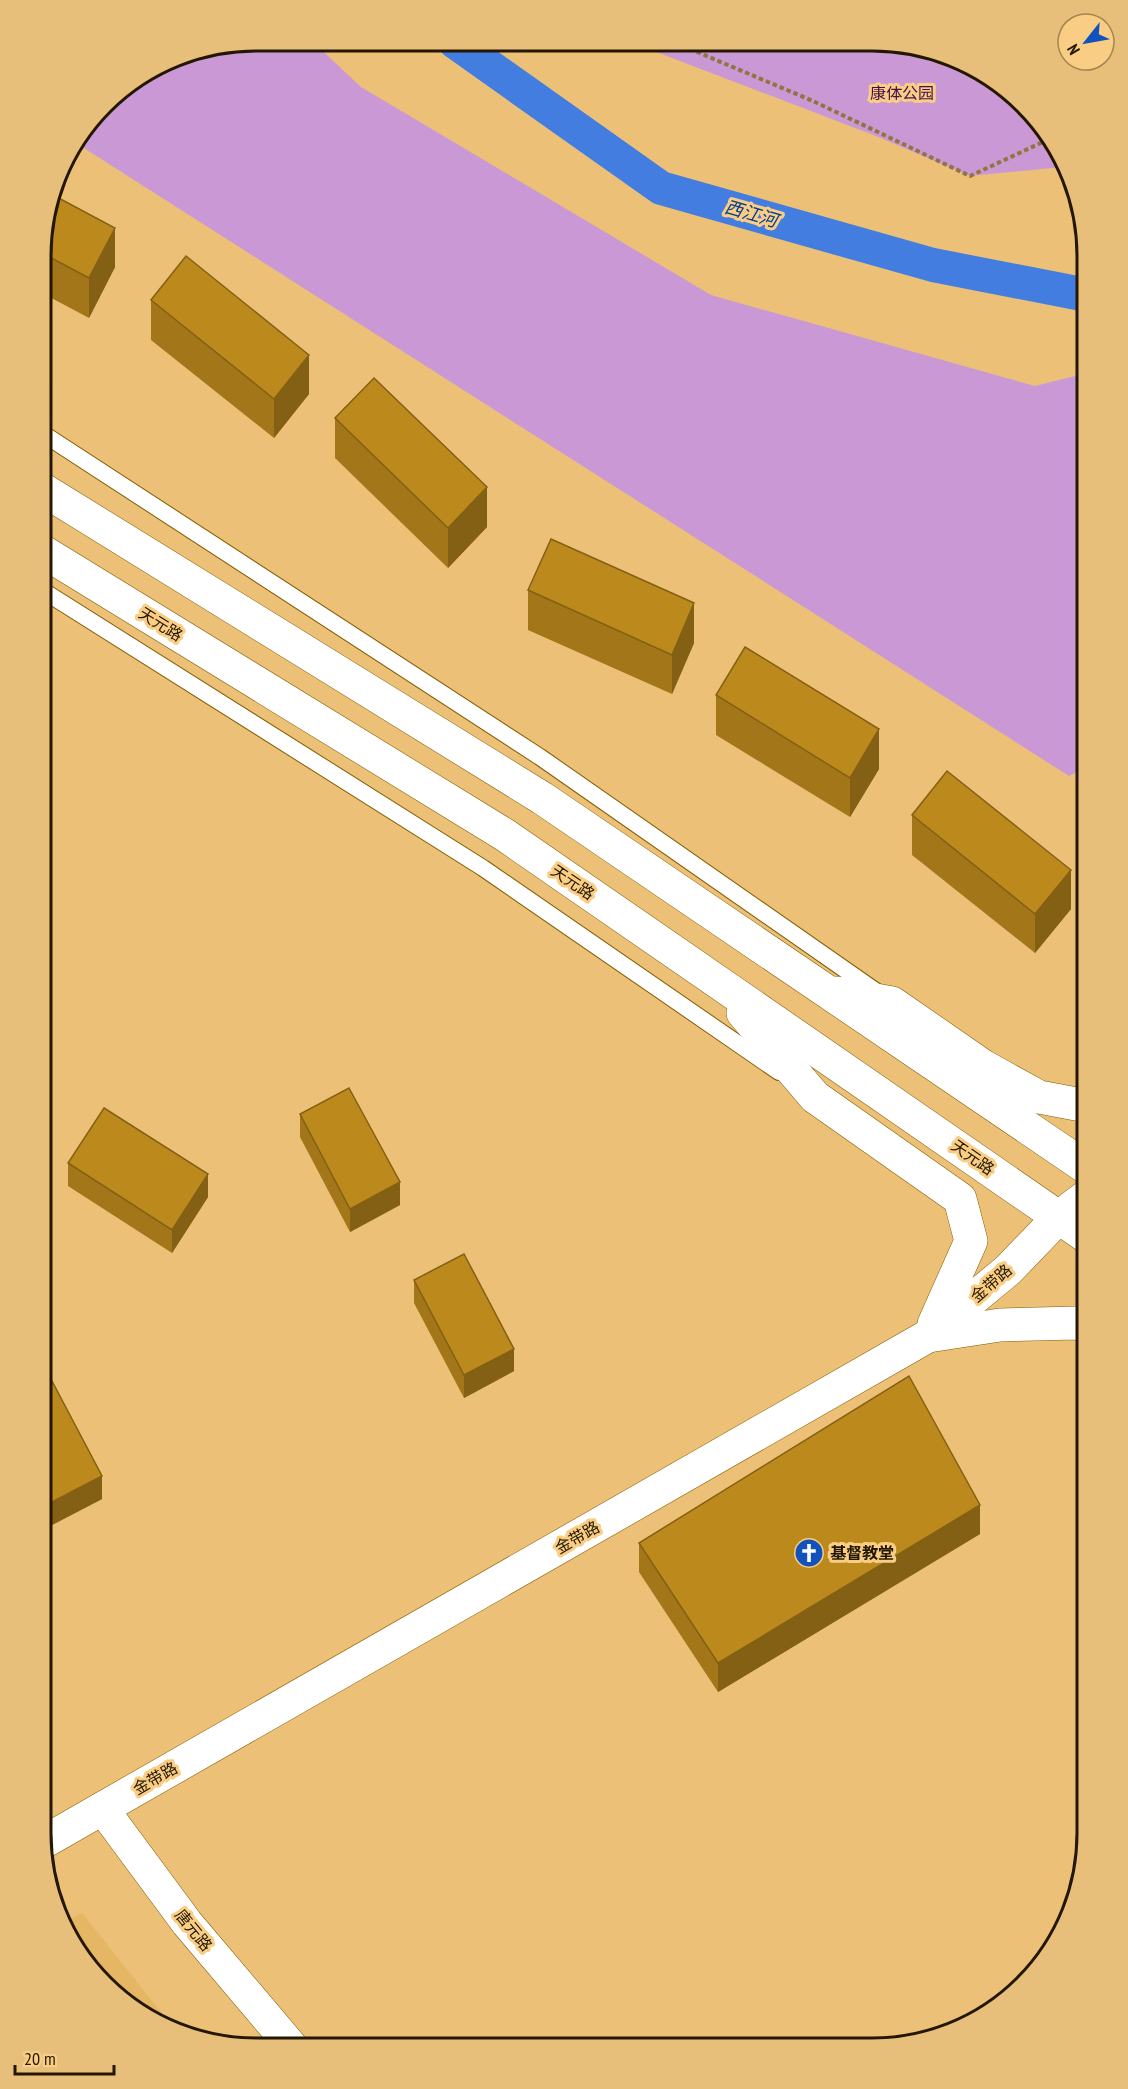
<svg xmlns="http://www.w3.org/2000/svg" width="1128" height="2089" font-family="'PT Sans Narrow','Noto Sans SC',sans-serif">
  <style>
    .built { fill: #e5b764 }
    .green { fill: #ca98d5 }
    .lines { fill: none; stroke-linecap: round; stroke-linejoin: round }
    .canal { stroke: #447de0; stroke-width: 34 }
    .lane-casing { stroke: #825c00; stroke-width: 18 }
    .street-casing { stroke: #825c00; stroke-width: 33 }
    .secondary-casing { stroke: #825c00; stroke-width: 34 }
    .path { stroke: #927442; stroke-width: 4; stroke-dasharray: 4.5 3; stroke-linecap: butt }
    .lane { stroke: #fff; stroke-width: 16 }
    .street { stroke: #fff; stroke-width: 32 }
    .secondary { stroke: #fff; stroke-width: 33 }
    .wall { fill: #a27619 }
    .shaded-wall { fill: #846014 }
    .building { fill: #bc891d; stroke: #846014; stroke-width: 1.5 }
    .labels { text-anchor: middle; stroke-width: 6; stroke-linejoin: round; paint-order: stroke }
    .park-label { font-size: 16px; fill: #430f4d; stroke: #f9ce84 }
    .street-label { font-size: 16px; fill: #241702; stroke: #f9ce84 }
    .poi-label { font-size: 16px; font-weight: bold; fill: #241702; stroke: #f9ce84; text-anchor: start }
    .water-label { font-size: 18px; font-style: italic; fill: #063c93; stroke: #f9ce84 }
    .rim { fill: none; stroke: #241702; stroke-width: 3 }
  </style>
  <rect width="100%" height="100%" fill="#ecc177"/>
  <polygon class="built" points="82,1913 169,2022 125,2004 85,1964 63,1923"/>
  <g class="green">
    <polygon points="256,41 312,41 361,87 711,295 1035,386 1087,373 1087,767 1069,776 76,143 114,94 174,57"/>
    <polygon points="633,43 914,45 1014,94 1063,167 970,176 876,136"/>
  </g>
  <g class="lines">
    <polyline class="canal" points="455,42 661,188 933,265 1087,295"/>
    <g class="lane-casing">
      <g id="lane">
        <polyline points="42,433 540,757 877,992"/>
        <polyline points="42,590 483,868 779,1072"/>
      </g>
    </g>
    <g class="street-casing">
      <polyline id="street" points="102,1808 187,1923 292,2047"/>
    </g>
    <g class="secondary-casing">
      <g id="secondary">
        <polyline points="42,489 542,798 1087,1168"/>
        <polyline points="42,551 505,835 1087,1237"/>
        <polyline points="837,993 892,1003 983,1066 1039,1097 1087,1106"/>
        <polyline points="743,1013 815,1097 960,1199 971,1241 934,1324"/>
        <polyline points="928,1336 1000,1325 1076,1323 1087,1326"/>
        <polyline points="42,1843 928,1336 1008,1270 1059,1217 1087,1196"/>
      </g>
    </g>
    <polyline class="path" points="676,43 813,101 970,176 1045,141"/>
    <use href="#lane" class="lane"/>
    <use href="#street" class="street"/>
    <use href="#secondary" class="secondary"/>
  </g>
  <g class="wall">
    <polygon points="42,228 115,267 89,318 42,293"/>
    <polygon points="151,300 309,394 274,438 151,340"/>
    <polygon points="335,418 487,527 448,568 335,458"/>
    <polygon points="528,590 694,643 672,694 528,630"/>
    <polygon points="716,695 879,769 850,817 716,735"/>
    <polygon points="912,815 1071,909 1035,953 912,855"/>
    <polygon points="300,1114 400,1205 350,1232 300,1137"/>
    <polygon points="68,1163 208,1197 172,1253 68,1186"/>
    <polygon points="414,1280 514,1371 464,1398 414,1303"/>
    <polygon points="41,1387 102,1499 52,1525 41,1504"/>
    <polygon points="980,1534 718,1692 639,1572 639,1543"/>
  </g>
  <g class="shaded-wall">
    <polygon points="115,228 115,267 89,318 89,278"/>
    <polygon points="309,355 309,394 274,438 274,399"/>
    <polygon points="487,487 487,527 448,568 448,528"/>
    <polygon points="694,603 694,643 672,694 672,655"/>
    <polygon points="879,729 879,769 850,817 850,778"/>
    <polygon points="1071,870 1071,909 1035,953 1035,914"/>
    <polygon points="208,1174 208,1197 172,1253 172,1230"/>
    <polygon points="400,1182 400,1205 350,1232 350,1209"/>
    <polygon points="514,1349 514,1371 464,1398 464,1375"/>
    <polygon points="102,1476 102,1499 52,1525 52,1502"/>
    <polygon points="980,1505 980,1534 718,1692 718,1663"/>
  </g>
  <g class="building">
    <polygon points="53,195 115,228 89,278 42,253 42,228"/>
    <polygon points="186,256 309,355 274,399 151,300"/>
    <polygon points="374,378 487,487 448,528 335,418"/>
    <polygon points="551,539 694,603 672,655 528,590"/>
    <polygon points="745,647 879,729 850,778 716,695"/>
    <polygon points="947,771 1071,870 1035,914 912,815"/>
    <polygon points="349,1088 400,1182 350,1209 300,1114"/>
    <polygon points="104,1108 208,1174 172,1230 68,1163"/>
    <polygon points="464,1254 514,1349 464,1375 414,1280"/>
    <polygon points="909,1376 980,1505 718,1663 639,1543"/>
    <polygon points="52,1381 102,1476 52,1502 41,1481 41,1387"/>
  </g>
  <defs>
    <g id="church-disc" transform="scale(1.5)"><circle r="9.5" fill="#1252bd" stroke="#f9ce84"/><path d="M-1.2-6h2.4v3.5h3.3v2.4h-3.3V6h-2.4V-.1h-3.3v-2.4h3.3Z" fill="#fff"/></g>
  </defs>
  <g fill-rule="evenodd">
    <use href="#church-disc" x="809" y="1553"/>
  </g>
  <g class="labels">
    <g class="park-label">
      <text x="902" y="99">康体公园</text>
    </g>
    <g class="street-label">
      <text transform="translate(161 624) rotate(32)" y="6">天元路</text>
      <text transform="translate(573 882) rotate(34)" y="6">天元路</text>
      <text transform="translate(973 1157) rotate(35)" y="6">天元路</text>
      <text transform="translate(991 1283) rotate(-41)" y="6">金带路</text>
      <text transform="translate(577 1537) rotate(-30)" y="6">金带路</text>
      <text transform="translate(155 1778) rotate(-30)" y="6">金带路</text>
      <text transform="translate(194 1930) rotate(51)" y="6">唐元路</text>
    </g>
    <g class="poi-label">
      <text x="830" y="1559">基督教堂</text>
    </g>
    <g class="water-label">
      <text transform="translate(751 214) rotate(16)" y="6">西江河</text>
    </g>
  </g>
  <path d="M0 0H1128V2089H0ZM256 51H872A205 205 0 0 1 1077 256V1833A205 205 0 0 1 872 2038H256A205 205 0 0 1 51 1833V256A205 205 0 0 1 256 51Z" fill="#e8bf7a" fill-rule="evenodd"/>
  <path class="rim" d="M256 51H872A205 205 0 0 1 1077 256V1833A205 205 0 0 1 872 2038H256A205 205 0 0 1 51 1833V256A205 205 0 0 1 256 51Z"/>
  <g transform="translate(1086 42) rotate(239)"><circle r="28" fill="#f9ce84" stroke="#a48550" stroke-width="1.5"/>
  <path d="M0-4.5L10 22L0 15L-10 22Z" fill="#1252bd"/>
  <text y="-9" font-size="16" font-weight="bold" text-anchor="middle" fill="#241702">N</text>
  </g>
  <path d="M15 2065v9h99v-9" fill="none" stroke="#241702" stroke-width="3"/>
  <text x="24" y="2065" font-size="18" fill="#241702" stroke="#f9ce84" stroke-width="4.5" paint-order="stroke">20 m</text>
</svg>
